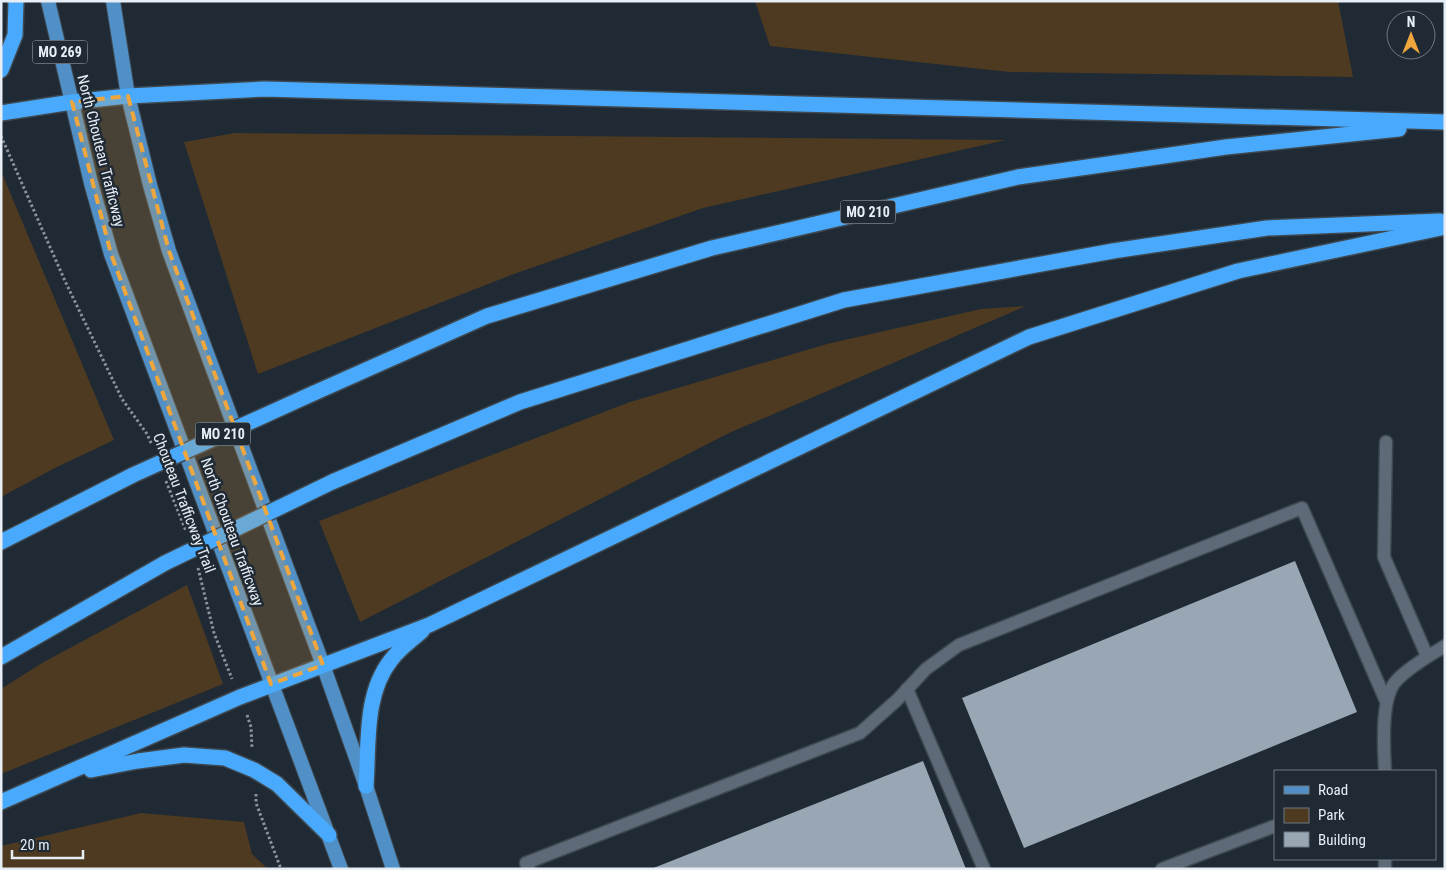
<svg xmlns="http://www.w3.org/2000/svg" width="1446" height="870" font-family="'Roboto Condensed',sans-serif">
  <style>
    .green { fill: #4d3a21 }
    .building { fill: #99a6b4 }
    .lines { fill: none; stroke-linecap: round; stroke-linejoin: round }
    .service-casing { stroke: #3e4850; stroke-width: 15 }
    .primary-casing { stroke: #3e4850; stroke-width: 16 }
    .motorway-casing { stroke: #3e4850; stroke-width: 18 }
    .path { stroke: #8b939c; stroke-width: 3; stroke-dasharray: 2.5 2.5; stroke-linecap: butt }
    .service { stroke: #5e6a77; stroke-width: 12 }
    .primary { stroke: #5190c7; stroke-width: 14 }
    .motorway { stroke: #49aafd; stroke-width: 15 }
    .motorway-bridge-casing { stroke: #3e4850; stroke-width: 18; stroke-linecap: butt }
    .motorway-bridge { stroke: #49aafd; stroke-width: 15 }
    .marked { fill: #efa73d; fill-opacity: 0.2; stroke: #efa73d; stroke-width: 4; stroke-dasharray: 10 6; stroke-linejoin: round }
    .labels { text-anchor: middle; stroke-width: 5; stroke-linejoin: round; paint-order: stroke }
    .shield { fill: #1f2a35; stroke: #abb3bb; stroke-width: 1 }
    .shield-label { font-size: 14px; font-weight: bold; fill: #e7eef5 }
    .street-label { font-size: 15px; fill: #e7eef5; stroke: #1f2a35 }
  </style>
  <rect width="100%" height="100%" fill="#1f2a35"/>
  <g class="green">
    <polygon points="755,1 1338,1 1353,77 1009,72 770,46"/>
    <polygon points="235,133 1006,140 703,208 514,274 258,374 184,142"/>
    <polygon points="1,171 114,440 55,468 1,497"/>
    <polygon points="1026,306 729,433 360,622 319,521 630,402 827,344 981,309"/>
    <polygon points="187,585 223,684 1,774 1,689 42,663"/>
    <polygon points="141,813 244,822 252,854 268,869 1,869 1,846"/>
  </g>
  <g class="building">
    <polygon points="1295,561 1357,712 1024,848 962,698"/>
    <polygon points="923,761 966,869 651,869"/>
  </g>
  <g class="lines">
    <g class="service-casing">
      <g id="service">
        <polyline points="1386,442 1384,557 1427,656"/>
        <polyline points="907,689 984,869"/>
        <path d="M1385,771C1384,748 1380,697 1397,680C1409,667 1430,655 1445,646"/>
        <polyline points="529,869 526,863 860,733 897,700 926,669 959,645 1302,508 1386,701"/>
        <polyline points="1162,869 1275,826"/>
        <polyline points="1385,869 1385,859"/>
      </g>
    </g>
    <g class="primary-casing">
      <g id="primary">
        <polyline points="48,1 91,183 111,254 341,869"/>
        <polyline points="113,1 128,96 150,185 169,251 323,665 366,786 393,869"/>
      </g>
    </g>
    <g class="motorway-casing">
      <g id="motorway">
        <polyline points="1,70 15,35 16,1"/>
        <polyline points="1,113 72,102 128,96 264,89 1445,122"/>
        <polyline points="314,393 487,316 712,248 1018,177 1226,147 1399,129"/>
        <polyline points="332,482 520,402 844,300 1113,251 1267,228 1440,221"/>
        <polyline points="1,542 133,475"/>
        <polyline points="1,657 165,563"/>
        <polyline points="91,770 138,761 184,755 225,758 254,770 277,784 329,835"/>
        <path d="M366,786C369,744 364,694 391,660C399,649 412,640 422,631"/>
        <polyline points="1,802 240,697 429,625 1029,337 1238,271 1445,227"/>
      </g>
    </g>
    <g class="path">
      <polyline points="1,136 65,281 122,399 147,434 152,445"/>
      <polyline points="166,481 186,531"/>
      <polyline points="198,568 214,633 232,679"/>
      <polyline points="247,715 251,727 252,748"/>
      <polyline points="256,794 256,803 281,869"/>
    </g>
    <use href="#service" class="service"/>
    <use href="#primary" class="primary"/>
    <use href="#motorway" class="motorway"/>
    <g class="motorway-bridge-casing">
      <g id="motorway-bridge">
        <polyline points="133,475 314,393"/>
        <polyline points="165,563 332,482"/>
      </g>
    </g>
    <use href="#motorway-bridge" class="motorway-bridge"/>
  </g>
  <path class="marked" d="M128,96L169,251L323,665L271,684L111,254L72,102Z"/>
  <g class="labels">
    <g class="shield">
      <rect x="32.5" y="40.5" width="55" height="23" rx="4"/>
      <rect x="840.5" y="200.5" width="55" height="23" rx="4"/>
      <rect x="195.5" y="422.5" width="55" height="23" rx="4"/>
    </g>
    <g class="shield-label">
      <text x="60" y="57">MO 269</text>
      <text x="868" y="217">MO 210</text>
      <text x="223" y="439">MO 210</text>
    </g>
    <g class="street-label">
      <text transform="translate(101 151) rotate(76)" y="5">North Chouteau Trafficway</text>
      <text transform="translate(184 503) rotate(69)" y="5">Chouteau Trafficway Trail</text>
      <text transform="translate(232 532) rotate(70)" y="5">North Chouteau Trafficway</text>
    </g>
  </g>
  <rect width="1446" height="870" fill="none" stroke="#e7eef5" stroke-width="5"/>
  <rect x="1274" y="770" width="162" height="90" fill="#1f2a35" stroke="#6f7882"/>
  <rect x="1284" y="786" width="25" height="8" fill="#5190c7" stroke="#6f7882"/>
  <text x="1318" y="795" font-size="15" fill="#e7eef5">Road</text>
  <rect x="1284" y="808" width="25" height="15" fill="#4d3a21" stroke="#6f7882"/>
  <text x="1318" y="820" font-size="15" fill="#e7eef5">Park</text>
  <rect x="1284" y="832" width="25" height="15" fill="#99a6b4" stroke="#6f7882"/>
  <text x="1318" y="845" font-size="15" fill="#e7eef5">Building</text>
  <g transform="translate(1411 35)"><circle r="24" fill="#1f2a35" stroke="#6f7882"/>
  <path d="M0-4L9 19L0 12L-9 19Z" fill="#efa73d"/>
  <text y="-8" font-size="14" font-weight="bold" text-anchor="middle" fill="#e7eef5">N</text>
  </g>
  <path d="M12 850v8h71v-8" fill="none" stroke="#e7eef5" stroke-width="2.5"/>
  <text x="20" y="850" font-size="15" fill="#e7eef5" stroke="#1f2a35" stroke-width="4" paint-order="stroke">20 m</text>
</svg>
